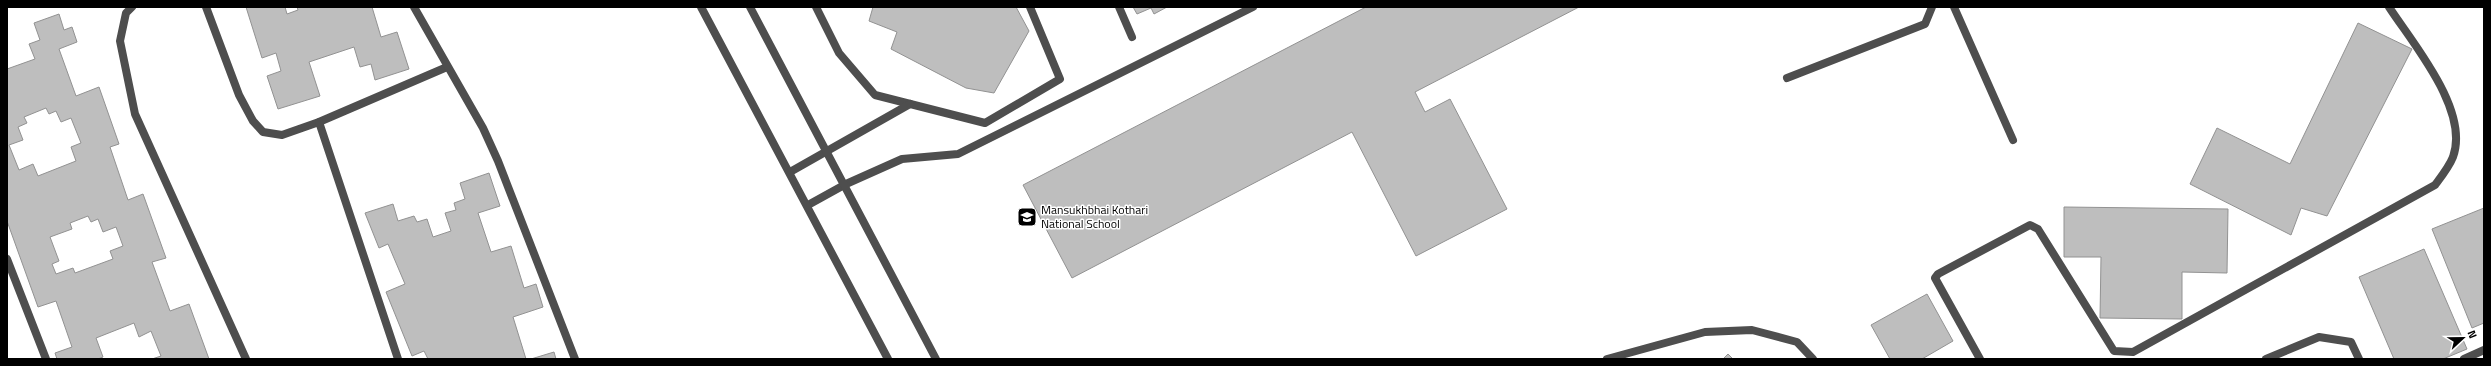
<svg xmlns="http://www.w3.org/2000/svg" width="2491" height="366" font-family="'Titillium Web',sans-serif">
  <style>
    .building { fill: #bebebe; stroke: #929292; fill-rule: evenodd }
    .lines { fill: none; stroke-linecap: round; stroke-linejoin: round }
    .service { stroke: #4e4e4e; stroke-width: 8 }
    .minor { stroke: #4e4e4e; stroke-width: 8 }
    .labels { text-anchor: middle; stroke-width: 3; stroke-linejoin: round; paint-order: stroke }
    .poi-label { font-size: 12px; fill: #000; stroke: #fff; text-anchor: start }
  </style>
  <rect width="100%" height="100%" fill="#fff"/>
  <g class="building">
    <polygon points="246,7 285,7 287,14 298,10 297,7 372,7 381,37 397,32 409,69 375,80 371,64 360,67 354,47 309,62 320,96 278,109 267,76 281,71 276,53 262,58"/>
    <polygon points="873,7 1016,7 1029,31 994,93 966,88 891,49 897,32 869,21"/>
    <polygon points="1133,7 1167,7 1154,14 1151,8 1137,14"/>
    <polygon points="1366,7 1579,7 1415,92 1425,112 1450,99 1507,209 1416,256 1352,132 1072,278 1023,185"/>
    <path d="M59,14L64,30L72,27L77,42L59,49L76,96L99,87L119,144L110,147L128,200L143,194L166,258L152,262L170,311L189,304L209,359H152L161,356L151,331L139,337L134,323L96,338L103,357L98,359H57L55,353L72,347L56,301L38,307L7,221V69L35,59L29,44L40,40L34,23ZM46,108L49,114L56,111L61,122L71,118L81,143L71,147L76,161L38,176L33,164L19,170L9,145L23,140L18,127L27,123L24,117ZM88,216L91,222L98,219L103,232L116,227L123,246L110,251L113,259L75,273L73,268L56,274L52,264L59,261L50,237L72,229L70,223Z"/>
    <polygon points="2358,23 2412,49 2327,216 2301,208 2291,235 2190,184 2217,128 2290,164"/>
    <polygon points="489,173 500,206 478,213 491,252 511,246 524,288 536,284 543,307 513,317 526,359 428,359 424,351 412,356 386,292 405,284 388,244 379,248 365,213 393,204 398,221 414,216 417,222 427,219 433,237 451,231 445,213 456,210 454,203 465,199 460,183"/>
    <polygon points="2064,207 2228,209 2227,273 2182,272 2182,319 2100,318 2101,257 2064,257"/>
    <polygon points="2484,208 2484,323 2472,328 2432,229"/>
    <polygon points="2424,249 2467,349 2443,359 2394,359 2359,277"/>
    <polygon points="1927,294 1953,341 1922,359 1890,359 1871,325"/>
    <polygon points="554,352 556,359 531,359"/>
    <polygon points="1728,354 1733,359 1723,359"/>
  </g>
  <g class="lines">
    <g class="service">
      <polyline points="816,7 839,53 875,95 985,123 1060,79 1030,7"/>
      <polyline points="1119,7 1132,37"/>
      <polyline points="790,172 910,104"/>
      <polyline points="808,205 846,184 902,159 958,154 1253,7"/>
      <polyline points="1607,359 1705,332 1752,330 1797,342 1813,359"/>
      <polyline points="2464,359 2484,350"/>
    </g>
    <g class="minor">
      <polyline points="132,7 126,13 120,41 135,114 246,359"/>
      <polyline points="206,7 239,95 253,121 263,132 282,135 319,122 447,67"/>
      <polyline points="414,7 483,128 498,161 575,359"/>
      <polyline points="701,7 888,359"/>
      <polyline points="750,7 936,359"/>
      <polyline points="1954,7 2013,140"/>
      <polyline points="1787,78 1925,24 1932,7"/>
      <polyline points="319,122 398,359"/>
      <polyline points="7,259 46,359"/>
      <path d="M1980,359L1935,278L1938,274L2030,225L2038,229L2114,351L2133,352L2435,185C2441,177 2449,167 2453,157C2470,110 2413,44 2389,7"/>
      <polyline points="2266,359 2319,337 2351,342 2359,359"/>
    </g>
  </g>
  <defs>
    <g id="school-square" transform="scale(1)"><rect x="-9" y="-9" width="18" height="18" rx="4" fill="#000" stroke="#fff"/><path d="M0-5L7-2L0 1L-7-2ZM-4 1L0 2.5L4 1V4Q0 6-4 4Z" fill="#fff"/></g>
  </defs>
  <g fill-rule="evenodd">
    <use href="#school-square" x="1027" y="217"/>
  </g>
  <g class="labels">
    <g class="poi-label">
      <text x="1041" y="214">Mansukhbhai Kothari<tspan x="1041" dy="14">National School</tspan></text>
    </g>
  </g>
  <rect width="2491" height="366" fill="none" stroke="#000000" stroke-width="16"/>
  <g transform="translate(2463 338) rotate(68)" stroke="#ffffff" stroke-width="3" paint-order="stroke">
  <path d="M0-3L7 15L0 10L-7 15Z" fill="#000000"/>
  <text y="-6" font-size="11" font-weight="bold" text-anchor="middle" fill="#000000">N</text>
  </g>
</svg>
